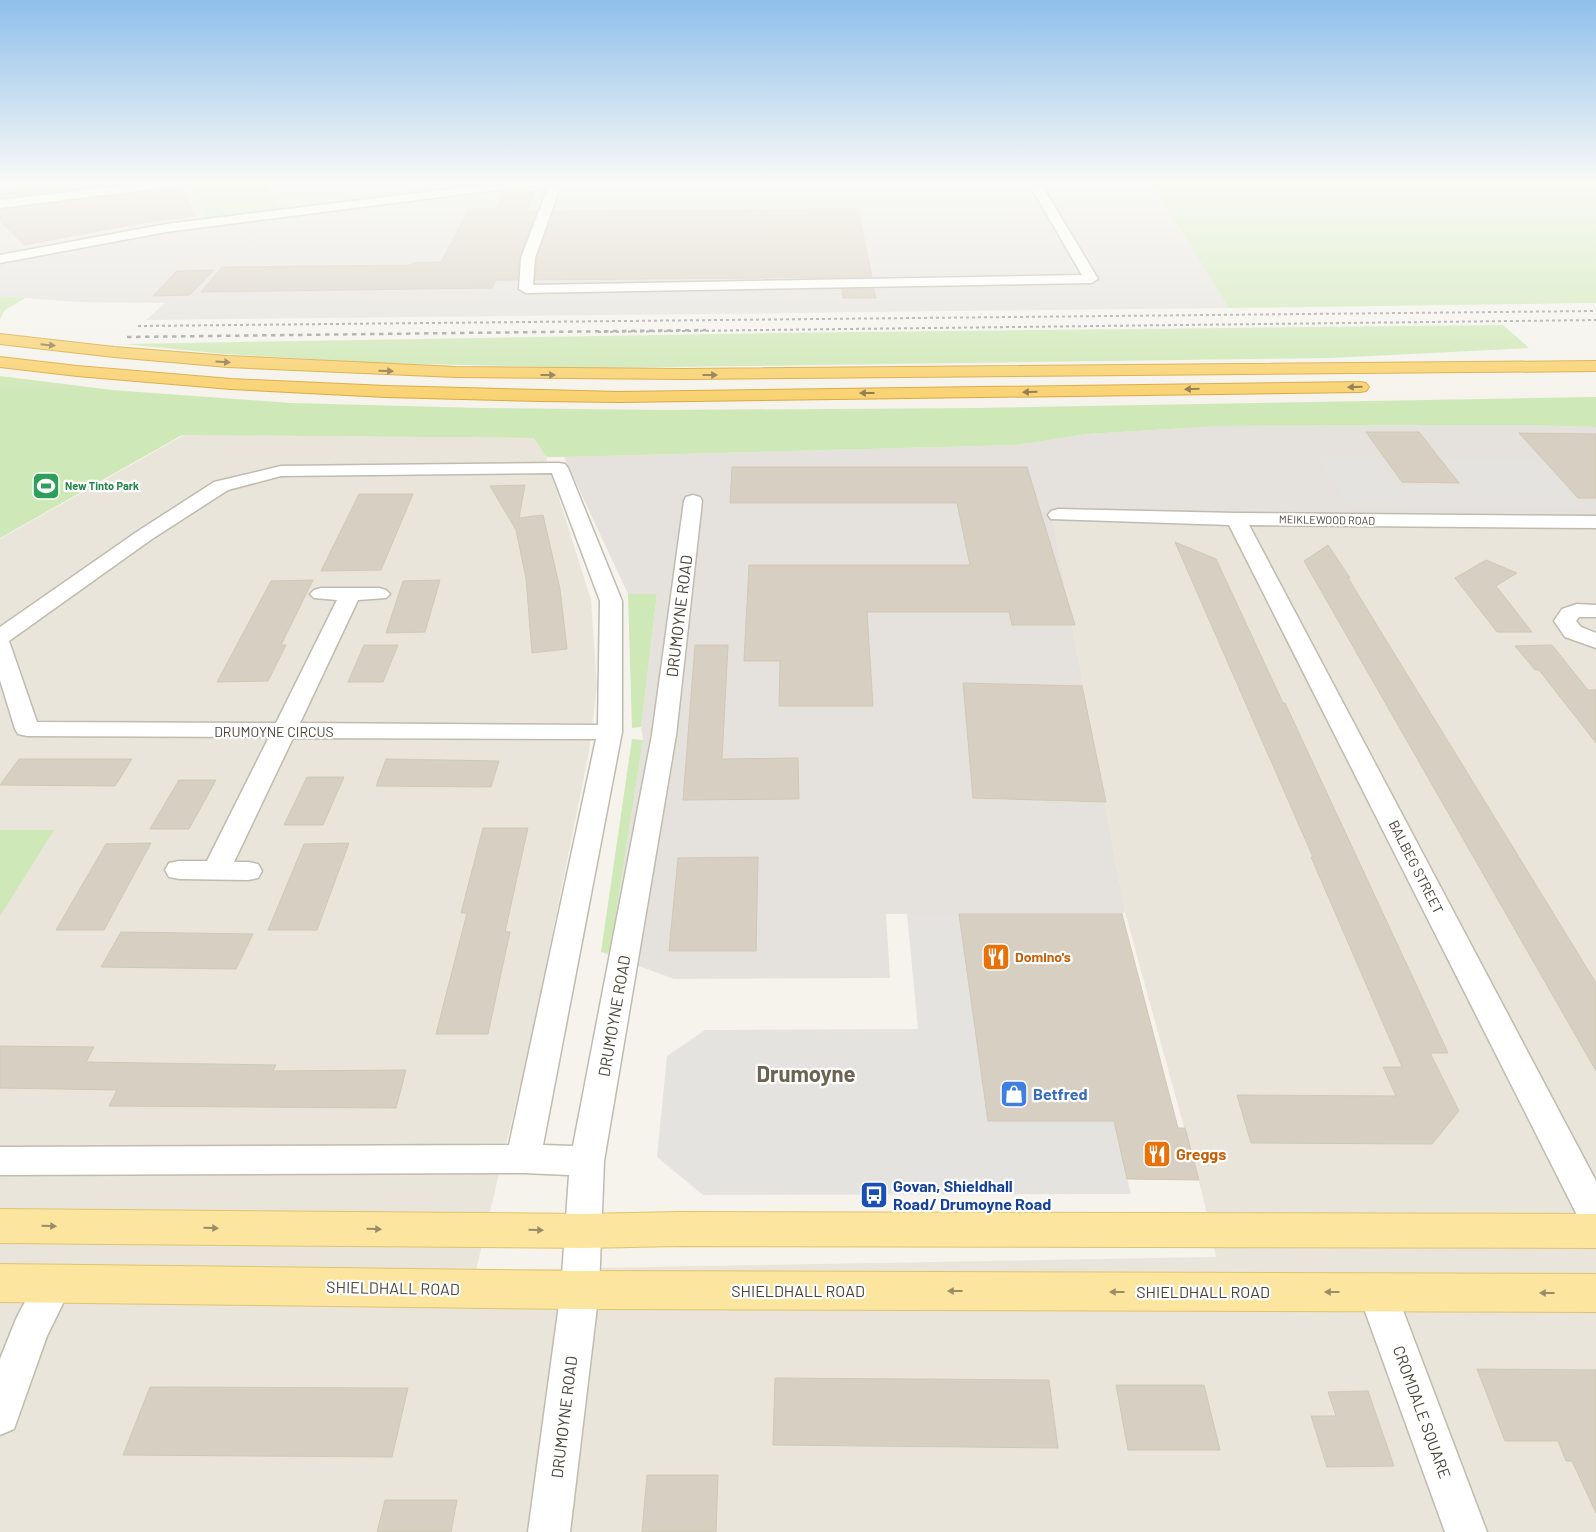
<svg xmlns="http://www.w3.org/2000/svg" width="1596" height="1532" font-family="Barlow,sans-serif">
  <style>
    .residential { fill: #e9e5da }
    .industrial { fill: #e5e2dd }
    .green { fill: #cfe8b7 }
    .parking { fill: #e4e3e0 }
    .building { fill: #d7cfc1; stroke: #d1c8b5 }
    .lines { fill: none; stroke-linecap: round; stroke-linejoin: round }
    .street-casing { stroke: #c1bbae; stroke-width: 3 }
    .primary-casing { stroke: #e1c46e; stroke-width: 2 }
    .highway-casing { stroke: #d9a942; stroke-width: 2 }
    .street { fill: #fff; fill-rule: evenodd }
    .primary { fill: #fbe59f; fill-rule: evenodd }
    .highway { fill: #f9d373; fill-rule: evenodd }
    .rail-far1 { stroke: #9a9a9a; stroke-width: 2; stroke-dasharray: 3 3; stroke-linecap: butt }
    .rail { stroke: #9a9a9a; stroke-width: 2.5; stroke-dasharray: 4.5 4.5; stroke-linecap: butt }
    .oneway { fill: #907d50 }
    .oneway2 { fill: #9a8c67 }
    .labels { text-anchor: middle; stroke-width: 4.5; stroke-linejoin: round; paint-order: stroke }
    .far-leisure-label { font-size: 11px; font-weight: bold; fill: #27864d; stroke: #fff; text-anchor: start }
    .far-street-label { font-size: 11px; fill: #4a4439; stroke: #fff }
    .street-label { font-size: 14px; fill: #4a4439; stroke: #fff }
    .food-label { font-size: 14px; font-weight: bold; fill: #c56008; stroke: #fff; text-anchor: start }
    .near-street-label { font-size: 16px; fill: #4a4439; stroke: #fff }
    .near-shop-label { font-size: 16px; font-weight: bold; fill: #366cbe; stroke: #fff; text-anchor: start }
    .near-food-label { font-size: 16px; font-weight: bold; fill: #c56008; stroke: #fff; text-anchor: start }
    .near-transit-label { font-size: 16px; font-weight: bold; fill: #164399; stroke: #fff; text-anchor: start }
    .near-district-label { font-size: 22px; font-weight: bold; fill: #6c6351; stroke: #fff }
  </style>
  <rect width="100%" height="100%" fill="#f5f3ec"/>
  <g class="residential">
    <polygon points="0,182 561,182 165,233 0,264"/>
    <polygon points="184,435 534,438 546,457 591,600 597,686 589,752 529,1049 476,1270 1216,1257 1202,1193 1125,912 1052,515 1596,522 1596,1532 0,1532 0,539"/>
  </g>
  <g class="industrial">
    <polygon points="561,182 1151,182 1229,308 146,320 165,303 77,302 0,296 0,264 165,233"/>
    <polygon points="1525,425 1596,427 1596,515 1052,515 1125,912 1122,914 886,914 890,978 674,979 601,952 610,952 643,740 641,727 657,595 628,594 564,457 1017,445 1087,434 1220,426"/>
  </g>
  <g class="green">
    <polygon points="207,182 265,182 281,209 206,218 192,184"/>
    <polygon points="1151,182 1596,182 1596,303 1229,308"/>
    <polygon points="0,296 25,298 5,310 0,319"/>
    <polygon points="1503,325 1529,348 1331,358 591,368 379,363 225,354 123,344 772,333"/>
    <polygon points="0,376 112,390 291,403 480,408 664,410 978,408 1596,397 1596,427 1525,425 1220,426 1087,434 1017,445 564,457 546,457 534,438 182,435 0,538"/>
    <polygon points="628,594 657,594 641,727 632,728"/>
    <polygon points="632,739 643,740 610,952 601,952"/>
    <polygon points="0,830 54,830 0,916"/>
  </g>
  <g class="parking">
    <polygon points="1317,457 1379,457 1400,486 1466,486 1445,459 1541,459 1587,508 1349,507"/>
    <polygon points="907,914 959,914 988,1120 1114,1120 1131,1194 703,1195 657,1157 667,1056 705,1030 918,1029"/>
  </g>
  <g class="building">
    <polygon points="28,182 134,182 0,198 0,193 29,190"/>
    <polygon points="182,187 195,216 141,223 24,245 0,221 0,210"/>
    <polygon points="504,192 535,192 527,211 537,211 519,257 518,280 496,280 492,288 201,292 222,267 411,265 413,263 441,262 469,209 496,209"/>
    <polygon points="858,209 872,277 535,280 537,258 554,211"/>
    <polygon points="214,270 190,295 153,296 177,271"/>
    <polygon points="842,289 874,289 876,298 843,298"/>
    <polygon points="1366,432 1419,432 1459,483 1402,482"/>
    <polygon points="1519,433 1596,434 1596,498 1578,498"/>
    <polygon points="732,467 1027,467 1075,625 1012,625 1009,612 867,612 873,706 779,706 780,661 744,661 749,565 970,565 957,503 730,503"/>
    <polygon points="525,485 519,518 543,515 560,589 567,649 532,653 526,578 516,530 490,486"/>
    <polygon points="359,494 413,494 381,570 321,571"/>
    <polygon points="1175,542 1216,559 1283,703 1285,703 1448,1053 1430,1053 1459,1111 1432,1144 1251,1143 1237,1095 1396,1096 1383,1067 1402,1067 1311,857 1313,857"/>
    <polygon points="1328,545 1350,578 1348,578 1596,983 1596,1071 1304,561"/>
    <polygon points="1486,560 1517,573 1496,586 1532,632 1497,632 1455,578"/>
    <polygon points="313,580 281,645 286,645 268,681 217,682 271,581"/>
    <polygon points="440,580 425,632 386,633 403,581"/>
    <polygon points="364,645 398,645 383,682 348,682"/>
    <polygon points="695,645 728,645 722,759 798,758 799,799 683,800"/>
    <polygon points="1552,645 1588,690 1596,690 1596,743 1539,670 1535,670 1515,646"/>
    <polygon points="963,683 1082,686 1106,802 973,798"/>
    <polygon points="19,759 132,759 115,786 0,785"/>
    <polygon points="386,759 499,761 491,787 376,786"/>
    <polygon points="307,777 344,777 323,825 284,825"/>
    <polygon points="179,780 216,780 189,829 150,829"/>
    <polygon points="483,828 528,828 505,932 510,932 488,1034 436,1034 467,913 461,913"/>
    <polygon points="151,843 104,930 56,930 106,844"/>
    <polygon points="349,843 317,930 268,930 304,844"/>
    <polygon points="758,857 756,951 669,951 678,858"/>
    <polygon points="959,914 1122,914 1178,1128 1185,1128 1199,1180 1127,1179 1114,1121 988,1121"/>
    <polygon points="121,932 253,934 236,969 101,967"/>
    <polygon points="0,1046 94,1047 86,1062 276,1065 273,1071 406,1070 396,1108 109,1106 117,1090 0,1088"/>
    <polygon points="1477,1369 1596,1370 1596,1513 1572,1461 1566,1461 1558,1441 1505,1441"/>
    <polygon points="775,1378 1049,1380 1058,1448 773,1445"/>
    <polygon points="1116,1385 1204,1385 1220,1450 1128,1450"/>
    <polygon points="150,1387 408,1388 392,1457 123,1455"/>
    <polygon points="1368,1391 1394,1466 1327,1467 1311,1416 1336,1416 1328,1392"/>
    <polygon points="647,1475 718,1475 716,1532 642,1532"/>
    <polygon points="385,1500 457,1500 451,1532 377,1532"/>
  </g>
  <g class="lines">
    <g class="street-casing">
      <g id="street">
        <polygon points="153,182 190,182 185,185 0,208 0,200"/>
        <polygon points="506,182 541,182 536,185 166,232 0,263 0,255 166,224"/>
        <polygon points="550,182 562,182 535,258 533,285 1082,275 1028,182 1040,182 1098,279 1091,283 526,293 519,289 521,258"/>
        <path d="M559,463L565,464L568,468L622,601V732L543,1145L573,1146L652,735L684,501L686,497L693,495L700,497L702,501L676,735L604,1161L599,1290L570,1532H528L561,1290L569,1175L523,1173L0,1175V1147L509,1145L596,739L293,738L234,862H248L258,864L262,871L258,878L248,880L179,879L169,877L165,870L169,863L179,861H207L269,737L27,736L18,734L15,729L0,680V627L138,531L214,482L281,466ZM552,473L600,601L598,725L300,723L358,600L386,598L390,594L386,590L379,588H321L314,590L310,594L314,598L337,600L276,723L37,722L9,641L152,539L228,490L281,476Z"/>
        <polygon points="1058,509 1236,513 1596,516 1596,528 1249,525 1596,1181 1596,1231 1583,1227 1229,525 1051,519 1048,515 1051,511"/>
        <polygon points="1577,604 1596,605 1596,617 1579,617 1576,621 1581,627 1596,633 1596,648 1565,637 1554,621 1562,609"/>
        <polygon points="54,1266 67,1271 73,1283 47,1336 14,1429 0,1435 0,1359 16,1319 41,1271"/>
        <polygon points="1377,1275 1390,1280 1396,1292 1487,1532 1445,1532 1358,1292 1364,1280"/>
      </g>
    </g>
    <g class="primary-casing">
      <g id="primary">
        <polygon points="0,1209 584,1214 679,1212 1596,1214 1596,1248 679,1246 584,1248 0,1243"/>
        <polygon points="0,1264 580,1271 1596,1274 1596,1312 580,1309 0,1302"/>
      </g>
    </g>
    <g class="highway-casing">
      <g id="highway">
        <polygon points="0,334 114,347 228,356 456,367 685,369 1596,361 1596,371 685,379 456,377 228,367 114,357 0,344"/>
        <polygon points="0,357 77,366 231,379 386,386 541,390 619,392 1360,382 1366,383 1369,387 1366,391 1360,392 619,402 541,401 386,397 231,389 77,376 0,367"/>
      </g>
    </g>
    <use href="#street" class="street"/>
    <use href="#primary" class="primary"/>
    <use href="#highway" class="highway"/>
    <g class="rail-far1">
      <polyline points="138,326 1596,311"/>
      <polyline points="598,332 1596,320"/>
    </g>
    <polyline class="rail" points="127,337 706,330"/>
  </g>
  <defs><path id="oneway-solid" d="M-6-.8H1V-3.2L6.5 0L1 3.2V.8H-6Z" transform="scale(1.25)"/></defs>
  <g class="oneway">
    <use href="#oneway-solid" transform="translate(48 345) rotate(6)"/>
    <use href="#oneway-solid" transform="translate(223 362) rotate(4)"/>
    <use href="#oneway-solid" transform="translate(386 371) rotate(2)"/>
    <use href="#oneway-solid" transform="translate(548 375)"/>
    <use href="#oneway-solid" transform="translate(710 375)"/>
    <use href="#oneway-solid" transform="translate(1355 387) rotate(179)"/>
    <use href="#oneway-solid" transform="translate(1192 389) rotate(179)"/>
    <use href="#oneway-solid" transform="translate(1030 392) rotate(179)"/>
    <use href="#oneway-solid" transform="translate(867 393) rotate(180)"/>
  </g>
  <g class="oneway2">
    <use href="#oneway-solid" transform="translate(49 1226) rotate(1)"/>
    <use href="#oneway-solid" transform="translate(211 1228) rotate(1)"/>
    <use href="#oneway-solid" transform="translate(374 1229) rotate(1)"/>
    <use href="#oneway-solid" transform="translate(536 1230) rotate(1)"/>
    <use href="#oneway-solid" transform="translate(955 1291) rotate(-180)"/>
    <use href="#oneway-solid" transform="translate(1117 1292) rotate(-180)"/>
    <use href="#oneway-solid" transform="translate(1332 1292) rotate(-180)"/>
    <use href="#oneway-solid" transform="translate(1547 1293) rotate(-180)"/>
  </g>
  <linearGradient id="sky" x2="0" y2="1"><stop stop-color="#8fbfeb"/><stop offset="0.46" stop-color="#fafaf6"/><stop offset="1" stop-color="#fafaf6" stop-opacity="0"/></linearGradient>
  <rect width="1596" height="397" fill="url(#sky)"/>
  <defs>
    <g id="stadium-square" transform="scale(1.4375)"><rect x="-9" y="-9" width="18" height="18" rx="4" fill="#2e9e5b" stroke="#fff"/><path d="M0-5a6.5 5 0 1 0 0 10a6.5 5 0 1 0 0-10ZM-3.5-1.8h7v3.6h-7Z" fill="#fff"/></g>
    <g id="restaurant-square" transform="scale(1.4375)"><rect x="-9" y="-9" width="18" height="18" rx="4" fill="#e8710a" stroke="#fff"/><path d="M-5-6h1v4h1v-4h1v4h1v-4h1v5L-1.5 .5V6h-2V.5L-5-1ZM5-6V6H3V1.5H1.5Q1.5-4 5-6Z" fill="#fff"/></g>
    <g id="shop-square" transform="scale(1.4375)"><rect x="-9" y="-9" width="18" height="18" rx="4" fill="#3f7fe0" stroke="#fff"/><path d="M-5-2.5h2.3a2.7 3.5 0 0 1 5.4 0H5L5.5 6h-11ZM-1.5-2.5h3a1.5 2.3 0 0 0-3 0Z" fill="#fff"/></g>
    <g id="bus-square" transform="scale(1.4375)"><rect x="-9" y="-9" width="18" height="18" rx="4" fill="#1a4fb4" stroke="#fff"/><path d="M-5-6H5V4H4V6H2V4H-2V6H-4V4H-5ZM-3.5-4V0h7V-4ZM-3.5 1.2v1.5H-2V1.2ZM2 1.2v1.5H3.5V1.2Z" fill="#fff"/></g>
  </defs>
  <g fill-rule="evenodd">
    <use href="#stadium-square" x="46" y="486"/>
    <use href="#restaurant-square" x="996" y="957"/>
    <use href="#shop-square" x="1014" y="1094"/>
    <use href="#restaurant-square" x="1157" y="1154"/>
    <use href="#bus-square" x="874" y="1195"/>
  </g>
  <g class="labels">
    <g class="far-leisure-label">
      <text x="65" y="490">New Tinto Park</text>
    </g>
    <g class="far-street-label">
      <text transform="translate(1327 520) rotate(1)" y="4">MEIKLEWOOD ROAD</text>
    </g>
    <g class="street-label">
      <text x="274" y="737">DRUMOYNE CIRCUS</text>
      <text transform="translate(1416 867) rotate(63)" y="5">BALBEG STREET</text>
    </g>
    <g class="food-label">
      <text x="1015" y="962">Domino's</text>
    </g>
    <g class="near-street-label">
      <text transform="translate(679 616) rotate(-83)" y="6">DRUMOYNE ROAD</text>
      <text transform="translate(614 1016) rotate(-80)" y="6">DRUMOYNE ROAD</text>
      <text transform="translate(393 1288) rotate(1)" y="6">SHIELDHALL ROAD</text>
      <text x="798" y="1297">SHIELDHALL ROAD</text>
      <text x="1203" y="1298">SHIELDHALL ROAD</text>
      <text transform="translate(1422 1412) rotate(70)" y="6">CROMDALE SQUARE</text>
      <text transform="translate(564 1417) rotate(-83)" y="6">DRUMOYNE ROAD</text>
    </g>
    <g class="near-shop-label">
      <text x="1033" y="1100">Betfred</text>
    </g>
    <g class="near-food-label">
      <text x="1176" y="1160">Greggs</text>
    </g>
    <g class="near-transit-label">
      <text x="893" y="1192">Govan, Shieldhall<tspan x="893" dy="18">Road/ Drumoyne Road</tspan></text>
    </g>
    <g class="near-district-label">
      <text x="806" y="1082">Drumoyne</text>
    </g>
  </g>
</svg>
